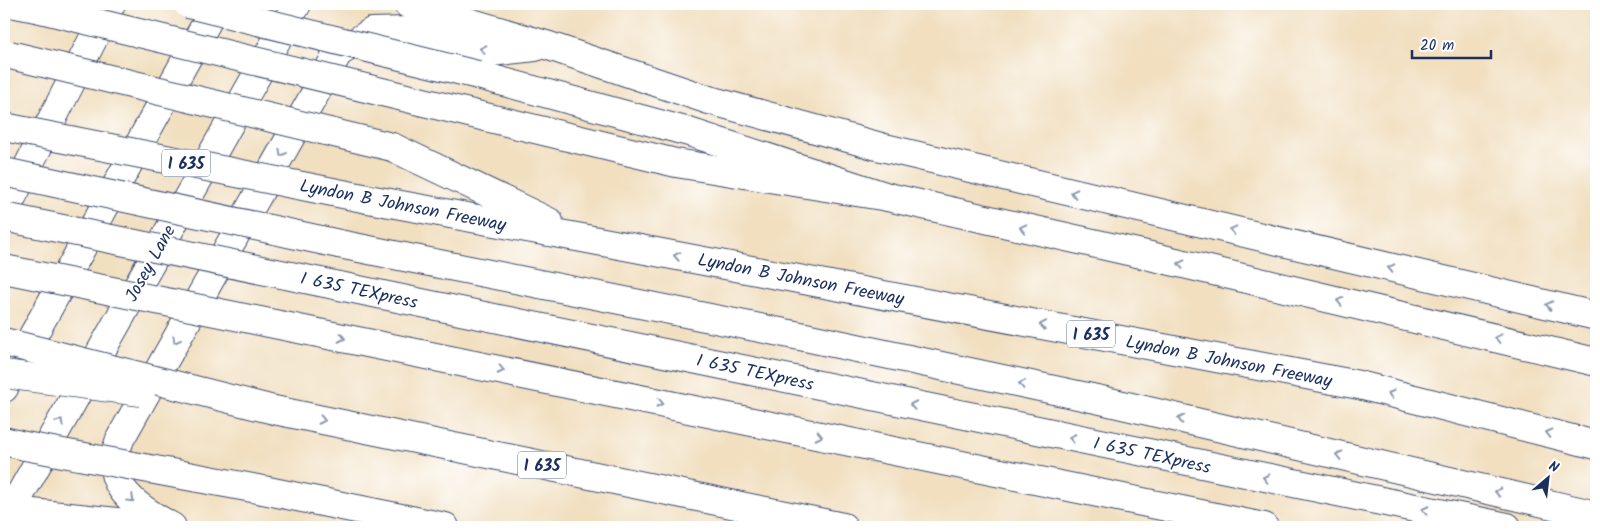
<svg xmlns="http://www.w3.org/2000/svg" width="1600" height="531" font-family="Kalam,sans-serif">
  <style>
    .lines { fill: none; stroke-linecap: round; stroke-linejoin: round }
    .secondary-casing { stroke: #3b496d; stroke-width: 30 }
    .highway-casing { stroke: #3b496d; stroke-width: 30 }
    .secondary { stroke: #fff; stroke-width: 28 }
    .highway { stroke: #fff; stroke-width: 28 }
    .secondary-bridge-casing { stroke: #3b496d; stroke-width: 30; stroke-linecap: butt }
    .highway-bridge-casing { stroke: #3b496d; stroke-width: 30; stroke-linecap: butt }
    .secondary-bridge { stroke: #fff; stroke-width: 28 }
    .highway-bridge { stroke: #fff; stroke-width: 28 }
    .oneway { stroke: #8d97ae }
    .labels { text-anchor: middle; stroke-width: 4.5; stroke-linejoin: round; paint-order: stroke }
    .shield { fill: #fff; stroke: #5f6d8e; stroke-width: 1 }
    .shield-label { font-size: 16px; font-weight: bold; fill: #1b2f5e }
    .street-label { font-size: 18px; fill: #1b2f5e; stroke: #fff }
  </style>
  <rect width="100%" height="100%" fill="#fff"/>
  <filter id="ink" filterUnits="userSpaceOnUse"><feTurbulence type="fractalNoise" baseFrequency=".02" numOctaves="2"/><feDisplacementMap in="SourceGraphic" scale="10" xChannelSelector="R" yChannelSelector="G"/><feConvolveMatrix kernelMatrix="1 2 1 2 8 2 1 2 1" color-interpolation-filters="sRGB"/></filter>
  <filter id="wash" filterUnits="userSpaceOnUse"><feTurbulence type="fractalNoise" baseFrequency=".0096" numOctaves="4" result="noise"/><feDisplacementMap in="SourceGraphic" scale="20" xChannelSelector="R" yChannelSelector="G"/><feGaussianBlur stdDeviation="1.12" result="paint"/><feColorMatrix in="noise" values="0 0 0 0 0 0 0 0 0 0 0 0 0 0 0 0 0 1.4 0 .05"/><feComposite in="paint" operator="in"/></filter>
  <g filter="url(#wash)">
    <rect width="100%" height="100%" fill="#f1dfc0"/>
  </g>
  <g filter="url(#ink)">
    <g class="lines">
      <g class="secondary-casing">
        <g id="secondary">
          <polyline points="408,4 549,46 709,100 881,147 1596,316"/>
          <polyline points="478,75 689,132 888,197 1146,255 1596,362"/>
          <polyline points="4,213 111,4"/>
          <polyline points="4,388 217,4"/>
          <polyline points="263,490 445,527"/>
          <polyline points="4,510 164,527"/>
          <polyline points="4,523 297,4"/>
          <path d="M172,527C149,514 112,494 114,462C114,455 118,446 120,439L338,53L372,32L409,31L491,52L535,47"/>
        </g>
      </g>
      <g class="highway-casing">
        <g id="highway">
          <polyline points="16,4 36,8"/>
          <polyline points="415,100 676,163 888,197"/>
          <polyline points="392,147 549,222"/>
          <polyline points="368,199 582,238 1359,385 1596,445"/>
          <polyline points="339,244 805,337 1101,400 1596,515"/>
          <polyline points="320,282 1507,527"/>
          <polyline points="294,328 1264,527"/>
          <polyline points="274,410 843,527"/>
          <polyline points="4,441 25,446"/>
        </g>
      </g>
      <use href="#secondary" class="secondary"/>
      <use href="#highway" class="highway"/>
      <g class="secondary-bridge-casing">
        <g id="secondary-bridge">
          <polyline points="188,4 478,75"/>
          <polyline points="25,446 263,490"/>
        </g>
      </g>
      <g class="highway-bridge-casing">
        <g id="highway-bridge">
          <polyline points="36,8 415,100"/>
          <polyline points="10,55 392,147"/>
          <polyline points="4,127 368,199"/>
          <polyline points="4,172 339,244"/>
          <polyline points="4,217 320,282"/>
          <polyline points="4,269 294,328"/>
          <polyline points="4,342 274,410"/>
          <polyline points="4,374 141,392"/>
        </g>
      </g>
      <use href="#secondary-bridge" class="secondary-bridge"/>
      <use href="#highway-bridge" class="highway-bridge"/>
    </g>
    <defs><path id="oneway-chevron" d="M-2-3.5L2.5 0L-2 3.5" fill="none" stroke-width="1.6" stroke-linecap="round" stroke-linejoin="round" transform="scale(1.25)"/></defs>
    <g class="oneway">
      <use href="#oneway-chevron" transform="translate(483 49) rotate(-167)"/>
      <use href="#oneway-chevron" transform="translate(282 153) rotate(119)"/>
      <use href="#oneway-chevron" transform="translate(1074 193) rotate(-167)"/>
      <use href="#oneway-chevron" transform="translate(1023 228) rotate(-167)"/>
      <use href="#oneway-chevron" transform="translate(1233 230) rotate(-167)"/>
      <use href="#oneway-chevron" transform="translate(677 256) rotate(-169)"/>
      <use href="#oneway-chevron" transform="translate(1181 264) rotate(-167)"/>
      <use href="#oneway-chevron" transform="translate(1391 268) rotate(-167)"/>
      <use href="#oneway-chevron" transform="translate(1340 301) rotate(-167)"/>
      <use href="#oneway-chevron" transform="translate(1549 305) rotate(-167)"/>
      <use href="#oneway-chevron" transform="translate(1043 325) rotate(-169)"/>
      <use href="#oneway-chevron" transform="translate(342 338) rotate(12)"/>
      <use href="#oneway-chevron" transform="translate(1498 338) rotate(-166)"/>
      <use href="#oneway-chevron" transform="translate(176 340) rotate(119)"/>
      <use href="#oneway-chevron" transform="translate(501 370) rotate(12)"/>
      <use href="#oneway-chevron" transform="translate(1022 384) rotate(-168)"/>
      <use href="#oneway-chevron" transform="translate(1391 394) rotate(-166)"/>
      <use href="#oneway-chevron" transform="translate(660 403) rotate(12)"/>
      <use href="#oneway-chevron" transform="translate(913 405) rotate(-168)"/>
      <use href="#oneway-chevron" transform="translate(1181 419) rotate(-167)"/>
      <use href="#oneway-chevron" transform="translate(322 420) rotate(12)"/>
      <use href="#oneway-chevron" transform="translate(60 422) rotate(-61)"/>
      <use href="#oneway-chevron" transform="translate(1549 433) rotate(-166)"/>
      <use href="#oneway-chevron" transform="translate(819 436) rotate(12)"/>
      <use href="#oneway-chevron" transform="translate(1072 438) rotate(-168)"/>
      <use href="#oneway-chevron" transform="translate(1339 455) rotate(-167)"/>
      <use href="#oneway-chevron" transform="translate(1266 478) rotate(-168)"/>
      <use href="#oneway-chevron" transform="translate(1498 492) rotate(-167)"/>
      <use href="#oneway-chevron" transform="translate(131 499) rotate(44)"/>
      <use href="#oneway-chevron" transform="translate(1425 510) rotate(-168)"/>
    </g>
  </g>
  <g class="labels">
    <g class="shield">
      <rect x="162" y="149.5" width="48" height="27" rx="4"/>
      <rect x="1067" y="320.5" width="48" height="27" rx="4"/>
      <rect x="518" y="451.5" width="48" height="27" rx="4"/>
    </g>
    <g class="shield-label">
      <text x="186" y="169">I 635</text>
      <text x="1091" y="340">I 635</text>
      <text x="542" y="471">I 635</text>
    </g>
    <g class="street-label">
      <text transform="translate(403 205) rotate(11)" y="6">Lyndon B Johnson Freeway</text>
      <text transform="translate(150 263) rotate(-61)" y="6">Josey Lane</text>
      <text transform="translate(801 279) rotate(11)" y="6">Lyndon B Johnson Freeway</text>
      <text transform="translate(359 290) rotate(12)" y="6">I 635 TEXpress</text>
      <text transform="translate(1229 361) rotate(11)" y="6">Lyndon B Johnson Freeway</text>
      <text transform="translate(755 372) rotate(12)" y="6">I 635 TEXpress</text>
      <text transform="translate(1152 455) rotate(12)" y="6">I 635 TEXpress</text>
    </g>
  </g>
  <rect width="1600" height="531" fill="none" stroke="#fff" stroke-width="20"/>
  <g transform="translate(1548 478) rotate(28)" stroke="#ffffff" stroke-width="4" paint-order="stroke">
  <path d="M0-4L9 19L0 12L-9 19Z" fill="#1b2f5e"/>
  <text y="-8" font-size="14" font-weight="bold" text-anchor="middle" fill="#1b2f5e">N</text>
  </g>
  <path d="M1412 50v8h79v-8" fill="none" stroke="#1b2f5e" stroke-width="2.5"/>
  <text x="1420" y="50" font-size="15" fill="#1b2f5e" stroke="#ffffff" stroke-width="4" paint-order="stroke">20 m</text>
</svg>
